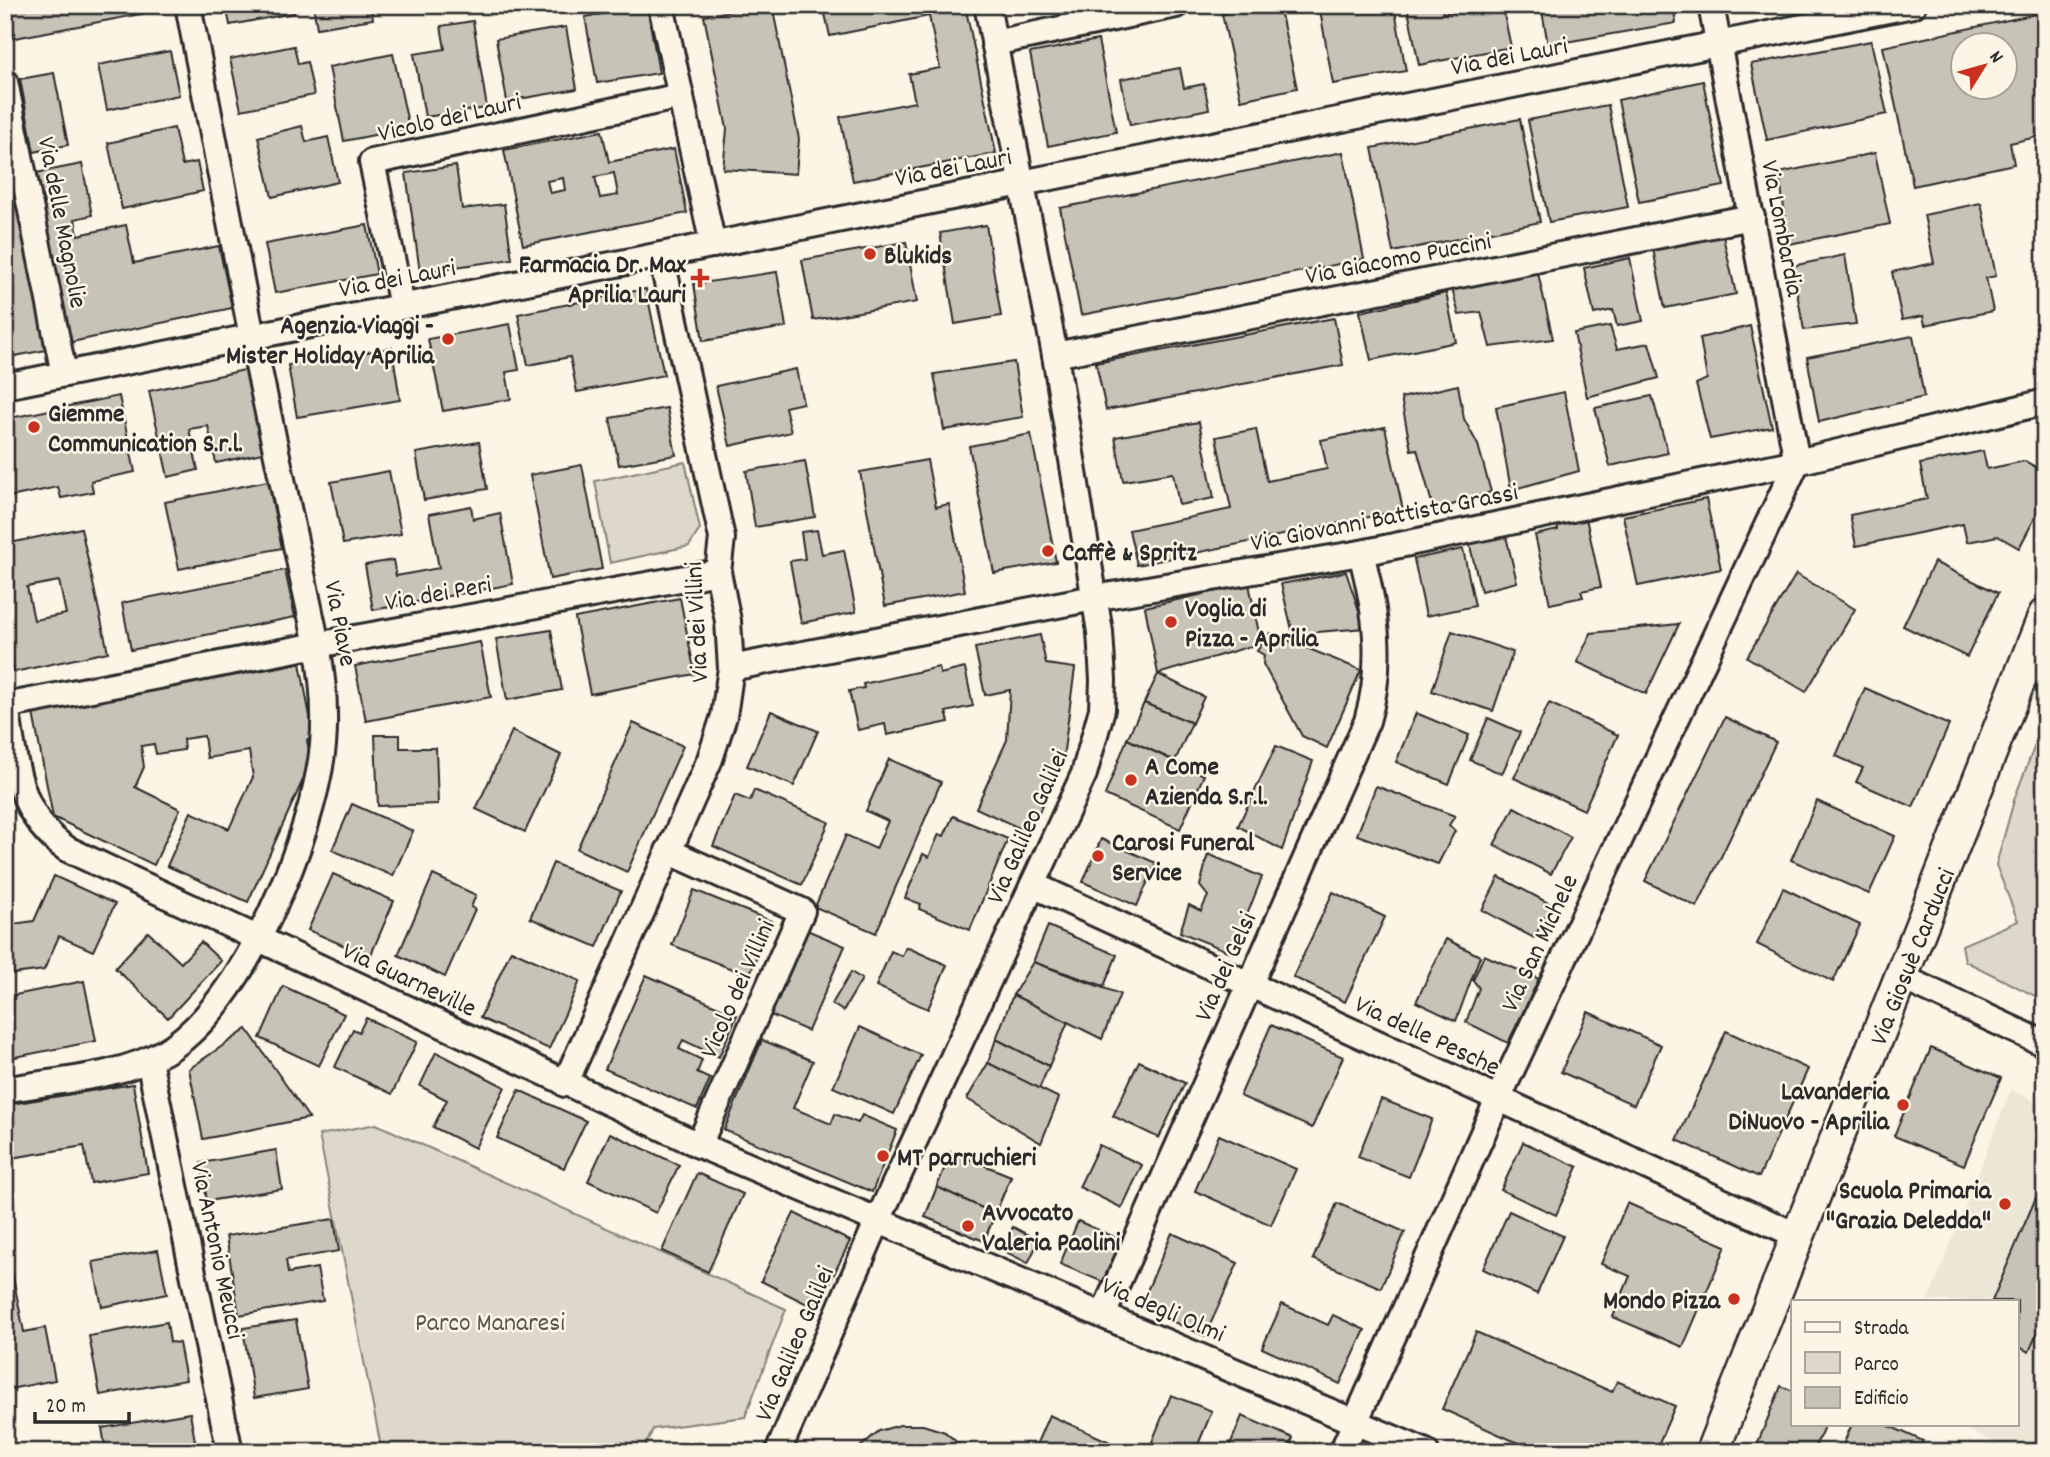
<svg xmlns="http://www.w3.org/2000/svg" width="2050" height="1457" font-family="Dekko,sans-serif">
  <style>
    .built { fill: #ece6d7 }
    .green { fill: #ded8ca; stroke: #84827a; stroke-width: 2 }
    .building { fill: #c8c3b7; stroke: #2b2b2b; stroke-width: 2; fill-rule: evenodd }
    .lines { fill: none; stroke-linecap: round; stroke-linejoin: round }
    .minor-casing { stroke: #2b2b2b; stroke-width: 30 }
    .tertiary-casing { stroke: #2b2b2b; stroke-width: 37 }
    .minor { stroke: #fcf5e5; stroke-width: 24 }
    .tertiary { stroke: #fcf5e5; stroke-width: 32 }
    .poi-dot { fill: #c8321e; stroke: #fcf5e5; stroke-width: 2.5 }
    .labels { text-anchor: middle; stroke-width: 5; stroke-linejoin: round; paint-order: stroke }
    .street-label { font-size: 26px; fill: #2b2b2b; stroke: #fcf5e5 }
    .poi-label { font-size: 26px; font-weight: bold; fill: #2b2b2b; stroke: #fcf5e5; text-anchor: start }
    .park-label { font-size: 26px; fill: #585653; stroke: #fcf5e5 }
  </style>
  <rect width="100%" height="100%" fill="#fcf5e5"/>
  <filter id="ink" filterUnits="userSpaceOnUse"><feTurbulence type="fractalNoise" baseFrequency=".0143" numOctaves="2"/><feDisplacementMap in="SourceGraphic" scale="14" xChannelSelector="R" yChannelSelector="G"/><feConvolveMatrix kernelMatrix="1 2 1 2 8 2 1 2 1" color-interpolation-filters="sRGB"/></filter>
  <g filter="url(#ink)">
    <polygon class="built" points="2011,1089 2045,1107 2045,1452 2016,1452 1954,1424 2017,1424 2017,1301 1928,1301"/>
    <g class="green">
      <polygon points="685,462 700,529 689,546 610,563 595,481"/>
      <polygon points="2045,719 2045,1001 1965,961 1962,945 2018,921 1996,865 2015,797"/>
      <polygon points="376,1124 786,1309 745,1417 653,1429 643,1452 382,1452 319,1135"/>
    </g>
    <g class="building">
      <polygon points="9,5 166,5 167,9 15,38"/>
      <polygon points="226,5 292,5 294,13 230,25"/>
      <polygon points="313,5 371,5 373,19 317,28"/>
      <polygon points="760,5 772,5 799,139 796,174 723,169 727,129 704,16"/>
      <polygon points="823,5 965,5 996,153 853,181 840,117 915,102 909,74 940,68 929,16 830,36"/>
      <polygon points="1260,5 1279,5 1297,88 1241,100 1222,14"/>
      <polygon points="1319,5 1394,5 1406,71 1333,84"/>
      <polygon points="1407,5 1441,5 1443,13 1468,8 1467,5 1502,5 1511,47 1419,65"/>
      <polygon points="1541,5 1673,5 1676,23 1548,45"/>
      <polygon points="647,6 659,73 597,83 585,17"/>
      <path d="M2045,12V135L2010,143L2014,164L1913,186L1883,47ZM1962,46H2004V88H1962Z"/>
      <polygon points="473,21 487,108 425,117 414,54 445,49 441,26"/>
      <polygon points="566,27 577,89 507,101 496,39"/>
      <polygon points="1098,40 1116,132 1048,146 1030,53"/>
      <polygon points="1871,41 1887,114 1767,140 1751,64"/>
      <polygon points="294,46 298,64 307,62 314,95 241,110 230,59"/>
      <polygon points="170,51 179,95 107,110 98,65"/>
      <polygon points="393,54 409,128 344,141 329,67"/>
      <polygon points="1180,68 1184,88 1204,84 1209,109 1130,125 1121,79"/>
      <polygon points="54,73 68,145 34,152 20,79"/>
      <polygon points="1703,81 1724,186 1639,202 1618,100"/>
      <polygon points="1608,105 1628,207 1549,222 1528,120"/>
      <polygon points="1520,119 1540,222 1393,252 1372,148"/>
      <polygon points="302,126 306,142 328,137 338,182 272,197 258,137"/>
      <polygon points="174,128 182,165 197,162 203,191 122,209 108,143"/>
      <path d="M602,131L609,162L674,149L687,213L523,245L504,150ZM614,173L618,195L600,198L595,177ZM563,178L565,190L550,193L547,181Z"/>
      <polygon points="1343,152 1364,259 1081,315 1060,208"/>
      <polygon points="1875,153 1890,224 1789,244 1779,173"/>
      <polygon points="82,164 92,215 75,219 78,235 126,225 134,263 219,246 232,308 67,343 31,174"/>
      <polygon points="456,166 462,209 504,204 512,259 420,272 406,173"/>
      <polygon points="1981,203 1996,276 1986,278 1993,311 1925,325 1923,316 1902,320 1892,272 1934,263 1924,215"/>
      <polygon points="24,205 51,349 5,358 5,208"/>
      <polygon points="2045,221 2045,259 2039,222"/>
      <polygon points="367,225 377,274 275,293 265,244"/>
      <polygon points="986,225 1001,316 955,324 940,233"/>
      <polygon points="1722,232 1736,294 1665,308 1653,249"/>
      <polygon points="906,242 917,302 813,320 802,260"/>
      <polygon points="1845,255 1856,324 1804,330 1792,266"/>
      <polygon points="1630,258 1643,321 1617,326 1613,310 1594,314 1584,268"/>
      <polygon points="777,272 786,327 703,341 694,284"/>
      <polygon points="1538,273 1553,339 1490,347 1481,312 1459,315 1452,289"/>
      <polygon points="646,289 664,375 577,392 570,357 528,365 518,314"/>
      <polygon points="1446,293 1456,342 1371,360 1360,312"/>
      <polygon points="1334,318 1343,365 1106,410 1096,363"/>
      <polygon points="510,324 519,370 506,372 511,399 443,411 428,339"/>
      <polygon points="1610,326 1617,349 1649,343 1659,378 1587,397 1574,333"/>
      <polygon points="1750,326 1772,427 1710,439 1696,384 1707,379 1700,338"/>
      <polygon points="1913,336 1924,397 1819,422 1807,357"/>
      <polygon points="392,348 400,400 297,417 288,365"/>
      <polygon points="1014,362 1023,417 944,430 934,374"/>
      <polygon points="249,369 267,452 216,463 208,426 189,429 198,470 168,477 149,391"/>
      <polygon points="796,369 803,403 785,407 791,432 730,446 716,386"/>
      <polygon points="1458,385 1464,419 1478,445 1491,492 1434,511 1417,449 1411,450 1401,398"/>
      <polygon points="1564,392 1579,471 1511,490 1496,407"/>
      <polygon points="119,396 135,472 91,481 93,492 61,498 58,487 5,498 5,419"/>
      <polygon points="1652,396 1668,453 1610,466 1595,408"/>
      <polygon points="667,408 676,455 619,465 610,418"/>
      <polygon points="1199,422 1214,498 1179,505 1173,473 1123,481 1115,437"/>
      <polygon points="1385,427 1403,510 1137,565 1129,530 1231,509 1216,437 1256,429 1267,481 1327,469 1321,440"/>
      <polygon points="1031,434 1056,562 994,573 969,446"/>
      <polygon points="479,442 487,489 424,500 416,453"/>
      <polygon points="1983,451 1987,469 2025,461 2045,472 2045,499 2019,548 1998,536 1967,542 1963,524 1856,546 1850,515 1927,499 1920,464"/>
      <polygon points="927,460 936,507 949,504 965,591 885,606 860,472"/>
      <polygon points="805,461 815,517 755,527 746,471"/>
      <polygon points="582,465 602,569 550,579 530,475"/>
      <polygon points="389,471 401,534 343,544 331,482"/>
      <polygon points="268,481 282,548 179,569 165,502"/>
      <polygon points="1706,499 1721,569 1638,586 1623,516"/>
      <polygon points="471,506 473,519 500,513 513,584 373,610 365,565 393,560 396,576 439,568 429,514"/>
      <polygon points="1586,518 1601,587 1581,591 1583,597 1550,604 1535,535 1558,530 1557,524"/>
      <path d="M81,528L108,652L14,672L5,631V544ZM59,581L66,614L34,620L27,587Z"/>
      <polygon points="817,530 822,554 844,550 856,612 801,623 790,561 805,559 801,532"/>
      <polygon points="1505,532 1517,582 1481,591 1469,542"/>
      <polygon points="1463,549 1475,606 1426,616 1414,559"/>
      <polygon points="1934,562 1998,593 1967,657 1903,626"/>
      <polygon points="285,570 295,617 131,650 122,603"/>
      <polygon points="1346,572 1365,628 1293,634 1281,584"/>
      <polygon points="1796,574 1855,609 1806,692 1747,657"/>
      <polygon points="1249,584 1261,643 1158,674 1145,607"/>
      <polygon points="680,598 695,674 590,694 575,618"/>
      <polygon points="1679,624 1646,694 1577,662 1591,633"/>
      <polygon points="551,630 562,690 507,700 496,639"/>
      <polygon points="1452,631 1513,652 1493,711 1432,691"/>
      <polygon points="1270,633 1361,670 1327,748 1302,736 1263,664 1264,655 1257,651"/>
      <polygon points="1040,635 1046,664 1075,668 1063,758 1030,833 976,808 1007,740 1010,690 985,695 975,648"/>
      <polygon points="480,642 491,697 366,721 355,666"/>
      <polygon points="300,663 314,738 307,740 311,762 248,902 167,866 191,812 229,829 253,777 249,751 207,758 204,736 183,739 184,750 156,754 154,744 141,746 144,767 135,787 180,809 154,865 53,817 33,713"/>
      <polygon points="939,667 940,674 965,668 973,706 946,712 949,722 887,735 885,724 858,730 849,691 864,688 863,684"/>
      <polygon points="1158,674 1204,697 1192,723 1144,703"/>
      <polygon points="1865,688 1949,725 1913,807 1856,782 1863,768 1836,756"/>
      <polygon points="1144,703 1192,723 1175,761 1127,739"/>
      <polygon points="1549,703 1618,735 1584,810 1514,778"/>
      <polygon points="771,711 818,731 794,786 747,766"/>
      <polygon points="1416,713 1469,735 1449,784 1396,762"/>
      <polygon points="1725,717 1776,742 1697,907 1645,881"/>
      <polygon points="1488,718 1520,732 1502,774 1470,760"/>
      <polygon points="633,723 683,746 627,872 577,849"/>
      <polygon points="512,731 561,755 525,832 476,809"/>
      <polygon points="375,735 400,735 400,748 436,748 438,804 378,806"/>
      <polygon points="1127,739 1204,775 1180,829 1105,795"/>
      <polygon points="1276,746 1313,761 1282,850 1238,826"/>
      <polygon points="889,759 941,782 876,933 815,907 846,835 876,849 888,821 866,811"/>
      <polygon points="1376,786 1455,816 1449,825 1455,831 1438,864 1357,835"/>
      <polygon points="754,790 829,822 802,885 713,846 735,795 750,801"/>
      <polygon points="5,797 11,826 5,828"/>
      <polygon points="1817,801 1895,836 1869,894 1791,860"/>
      <polygon points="352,804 413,831 393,876 332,850"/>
      <polygon points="1514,807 1571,837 1551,874 1494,845"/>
      <polygon points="953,816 1008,839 970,930 919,909 921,904 905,898 923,854 929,857 939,834 944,836"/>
      <polygon points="1101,839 1156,863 1137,906 1083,882"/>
      <polygon points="1208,854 1262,877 1232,953 1180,932 1189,905 1201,911 1208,896 1200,886"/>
      <polygon points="553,863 621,891 597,947 530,918"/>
      <polygon points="333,874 394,901 370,957 308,930"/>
      <polygon points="433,875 476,895 471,907 475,909 445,977 398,955"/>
      <polygon points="54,876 115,904 93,951 59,936 44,970 5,975 5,925 34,921"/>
      <polygon points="1499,877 1552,905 1534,938 1482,910"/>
      <polygon points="1783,888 1860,925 1833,982 1757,944"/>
      <polygon points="694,890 771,921 749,976 672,945"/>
      <polygon points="1333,892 1385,917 1345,1002 1293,977"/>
      <polygon points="1048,926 1117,955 1104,986 1033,962"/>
      <polygon points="802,928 845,946 808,1031 766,1013"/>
      <polygon points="148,932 181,963 201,942 221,961 168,1018 115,968"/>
      <polygon points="1446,939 1480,956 1456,1021 1416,1002"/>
      <polygon points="906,947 947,965 928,1009 876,986 891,951 902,956"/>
      <polygon points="511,950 580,981 549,1049 480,1018"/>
      <polygon points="1484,955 1539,979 1508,1043 1466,1022 1479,988 1473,980"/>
      <polygon points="1033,962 1120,994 1102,1039 1013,995"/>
      <polygon points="851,972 862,979 843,1011 832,1004"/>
      <polygon points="646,975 737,1015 719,1057 683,1040 679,1049 702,1060 697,1073 710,1079 697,1109 605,1069"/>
      <polygon points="84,981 96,1041 5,1059 5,997"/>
      <polygon points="283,986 344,1014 319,1066 260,1038"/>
      <polygon points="1013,995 1068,1022 1049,1066 996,1039"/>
      <polygon points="1588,1012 1661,1045 1634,1105 1561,1072"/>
      <polygon points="366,1018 417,1042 392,1094 335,1067 353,1029 359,1032"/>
      <polygon points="1271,1025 1343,1057 1312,1128 1240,1096"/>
      <polygon points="860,1027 921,1055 894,1114 833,1087"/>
      <polygon points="247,1029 309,1118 203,1139 189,1069"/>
      <polygon points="1726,1031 1808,1069 1759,1177 1677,1140"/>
      <polygon points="996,1039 1049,1066 1039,1089 988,1063"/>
      <polygon points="762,1040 813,1061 793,1108 831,1124 835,1114 858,1123 862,1115 897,1130 872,1192 724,1130"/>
      <polygon points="1931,1048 2001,1078 1964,1165 1894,1136"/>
      <polygon points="436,1052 505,1087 475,1148 433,1127 447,1100 420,1086"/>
      <polygon points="1139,1061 1185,1083 1159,1138 1113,1116"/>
      <polygon points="988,1063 1059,1098 1041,1143 967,1099"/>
      <polygon points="133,1084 148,1173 91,1183 84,1146 5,1159 5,1105"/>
      <polygon points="519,1090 586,1121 564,1168 497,1138"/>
      <polygon points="1381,1099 1432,1119 1409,1177 1358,1157"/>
      <polygon points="610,1133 679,1165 656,1213 588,1181"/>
      <polygon points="1219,1135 1296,1169 1271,1225 1195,1191"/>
      <polygon points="1523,1142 1578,1167 1556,1215 1501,1190"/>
      <polygon points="1099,1145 1142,1165 1122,1208 1079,1187"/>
      <polygon points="276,1150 282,1189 207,1201 201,1163"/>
      <polygon points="951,1152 1011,1176 984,1241 925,1217"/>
      <polygon points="951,1152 1011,1176 995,1214 937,1187"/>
      <polygon points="697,1173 743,1194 708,1272 662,1251"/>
      <polygon points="2045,1176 2045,1315 2029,1352 2017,1346 2017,1301 1992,1301"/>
      <polygon points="937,1187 995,1214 984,1241 925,1217"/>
      <polygon points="1337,1203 1405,1232 1381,1288 1313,1259"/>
      <polygon points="1627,1203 1726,1246 1683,1347 1613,1317 1630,1276 1601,1264"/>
      <polygon points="1509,1211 1563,1236 1537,1294 1483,1269"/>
      <polygon points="794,1213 850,1241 817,1309 761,1281"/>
      <polygon points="334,1219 339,1251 286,1260 288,1273 317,1268 323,1301 239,1315 226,1236"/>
      <polygon points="1078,1221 1121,1240 1103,1282 1060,1264"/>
      <polygon points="1013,1227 1039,1241 1028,1263 1002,1250"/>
      <polygon points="1172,1233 1238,1263 1205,1336 1140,1307"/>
      <polygon points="158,1250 167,1294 102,1307 93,1262"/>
      <polygon points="9,1257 24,1332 45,1328 55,1380 5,1390 5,1258"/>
      <polygon points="1282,1304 1328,1325 1333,1315 1365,1330 1340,1384 1262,1348"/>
      <polygon points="296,1320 308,1389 254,1398 243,1328"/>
      <polygon points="167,1322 170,1342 179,1343 186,1380 100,1395 89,1336"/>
      <polygon points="1476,1332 1612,1392 1617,1381 1675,1406 1655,1452 1538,1452 1442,1409"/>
      <polygon points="1781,1386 1793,1391 1793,1424 1825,1424 1813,1452 1754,1452"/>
      <polygon points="1171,1395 1212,1411 1195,1452 1177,1452 1152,1442"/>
      <polygon points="190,1413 197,1452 106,1452 102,1428"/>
      <polygon points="1049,1415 1110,1442 1106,1452 1033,1452"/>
      <polygon points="1242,1416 1293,1438 1287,1452 1227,1452"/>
      <polygon points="1852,1424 1885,1424 1923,1441 1918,1452 1840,1452"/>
      <polygon points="900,1425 923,1425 945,1432 968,1452 854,1452 879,1431"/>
    </g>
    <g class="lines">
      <g class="minor-casing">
        <g id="minor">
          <polyline points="661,5 713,245"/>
          <polyline points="1711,5 1797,462"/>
          <polyline points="994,43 1176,5"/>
          <polyline points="5,82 64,374"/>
          <polyline points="402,306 372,162 681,96"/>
          <polyline points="1055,355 1752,217"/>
          <polyline points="5,386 1913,5"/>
          <polyline points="731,668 1094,598 1361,553 1797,462 2045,402"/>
          <polyline points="5,706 317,645 718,572"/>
          <path d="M6,706C15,760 17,816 67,849L699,1145L1426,1452"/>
          <polyline points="668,851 802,911 699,1145"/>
          <polyline points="1033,885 1798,1236"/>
          <polyline points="1903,978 2045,1044"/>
          <polyline points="149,1060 230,1452"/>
          <polyline points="565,1084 710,759 724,716 731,668 728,621 718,572 722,538 661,255"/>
          <path d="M5,1090C57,1080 118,1078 164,1052C243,1008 315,832 323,745C326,711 323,678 317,645L252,337L188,5"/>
          <path d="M1103,1315L1367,721C1384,664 1376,610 1361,553"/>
          <polyline points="778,1452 878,1220 1084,774 1102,709 1103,680 1100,632 1055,355 987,5"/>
          <polyline points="1342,1452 1498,1099 1797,462"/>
        </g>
      </g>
      <g class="tertiary-casing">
        <polyline id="tertiary" points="1712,1452 2045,615"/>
      </g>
      <use href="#minor" class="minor"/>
      <use href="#tertiary" class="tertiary"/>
    </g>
  </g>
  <g class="poi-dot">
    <circle cx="870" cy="254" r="7"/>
    <path d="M696.5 267.5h7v7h7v7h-7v7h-7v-7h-7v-7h7z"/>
    <circle cx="448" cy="339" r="7"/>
    <circle cx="34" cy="427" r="7"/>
    <circle cx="1048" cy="551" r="7"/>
    <circle cx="1171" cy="622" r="7"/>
    <circle cx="1131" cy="780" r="7"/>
    <circle cx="1098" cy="856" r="7"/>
    <circle cx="1903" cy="1105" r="7"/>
    <circle cx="883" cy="1156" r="7"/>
    <circle cx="2005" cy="1204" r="7"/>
    <circle cx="968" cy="1226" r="7"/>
    <circle cx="1734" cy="1299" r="7"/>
  </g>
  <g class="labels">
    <g class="street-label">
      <text transform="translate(1509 55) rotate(-11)" y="9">Via dei Lauri</text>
      <text transform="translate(449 116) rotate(-13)" y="9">Vicolo dei Lauri</text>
      <text transform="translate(953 166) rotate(-11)" y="9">Via dei Lauri</text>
      <text transform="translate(64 222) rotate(79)" y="9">Via delle Magnolie</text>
      <text transform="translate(1784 228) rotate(79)" y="9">Via Lombardia</text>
      <text transform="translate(1398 257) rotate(-11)" y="9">Via Giacomo Puccini</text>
      <text transform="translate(397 277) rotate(-11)" y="9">Via dei Lauri</text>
      <text transform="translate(1384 516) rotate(-11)" y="9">Via Giovanni Battista Grassi</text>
      <text transform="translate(438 592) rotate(-10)" y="9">Via dei Peri</text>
      <text transform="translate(695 622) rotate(-93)" y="9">Via dei Villini</text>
      <text transform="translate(342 623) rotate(79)" y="9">Via Piave</text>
      <text transform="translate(1026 826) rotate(-66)" y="9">Via Galileo Galilei</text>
      <text transform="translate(1538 942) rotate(-65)" y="9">Via San Michele</text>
      <text transform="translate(1911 956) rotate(-68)" y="9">Via Giosuè Carducci</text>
      <text transform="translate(1224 966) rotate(-66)" y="9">Via dei Gelsi</text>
      <text transform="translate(410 978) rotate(25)" y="9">Via Guarneville</text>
      <text transform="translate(736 988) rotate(-66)" y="9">Vicolo dei Villini</text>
      <text transform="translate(1428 1034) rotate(25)" y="9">Via delle Pesche</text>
      <text transform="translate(219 1250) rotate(78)" y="9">Via Antonio Meucci</text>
      <text transform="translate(1164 1308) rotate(23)" y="9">Via degli Olmi</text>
      <text transform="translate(793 1343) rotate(-67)" y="9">Via Galileo Galilei</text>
    </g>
    <g class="poi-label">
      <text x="884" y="263">Blukids</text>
      <text x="686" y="272" text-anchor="end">Farmacia Dr. Max<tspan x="686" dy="30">Aprilia Lauri</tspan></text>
      <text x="434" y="333" text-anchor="end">Agenzia Viaggi -<tspan x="434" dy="30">Mister Holiday Aprilia</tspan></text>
      <text x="48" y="421">Giemme<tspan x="48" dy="30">Communication S.r.l.</tspan></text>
      <text x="1062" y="560">Caffè &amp; Spritz</text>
      <text x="1185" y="616">Voglia di<tspan x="1185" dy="30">Pizza - Aprilia</tspan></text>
      <text x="1145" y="774">A Come<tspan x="1145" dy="30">Azienda S.r.l.</tspan></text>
      <text x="1112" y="850">Carosi Funeral<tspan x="1112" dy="30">Service</tspan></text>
      <text x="1889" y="1099" text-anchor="end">Lavanderia<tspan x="1889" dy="30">DiNuovo - Aprilia</tspan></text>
      <text x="897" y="1165">MT parruchieri</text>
      <text x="1991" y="1198" text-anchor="end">Scuola Primaria<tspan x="1991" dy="30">"Grazia Deledda"</tspan></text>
      <text x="982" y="1220">Avvocato<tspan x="982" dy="30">Valeria Paolini</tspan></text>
      <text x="1720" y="1308" text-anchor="end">Mondo Pizza</text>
    </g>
    <g class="park-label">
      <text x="490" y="1330">Parco Manaresi</text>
    </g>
  </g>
  <rect width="2050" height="1457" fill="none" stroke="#fcf5e5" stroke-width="28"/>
  <rect x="14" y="14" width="2022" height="1429" fill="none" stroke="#2b2b2b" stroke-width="2.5" filter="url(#ink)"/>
  <rect x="1791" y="1300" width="228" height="126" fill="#fcf5e5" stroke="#a8a49b" stroke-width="2"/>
  <rect x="1805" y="1322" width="35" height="10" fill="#fcf5e5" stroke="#a8a49b" stroke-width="2"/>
  <text x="1854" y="1334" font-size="21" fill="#2b2b2b">Strada</text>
  <rect x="1805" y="1352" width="35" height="21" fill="#ded8ca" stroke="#a8a49b" stroke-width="2"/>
  <text x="1854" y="1370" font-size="21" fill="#2b2b2b">Parco</text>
  <rect x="1805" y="1387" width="35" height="21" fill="#c8c3b7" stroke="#a8a49b" stroke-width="2"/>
  <text x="1854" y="1404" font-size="21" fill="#2b2b2b">Edificio</text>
  <g transform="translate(1984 66) rotate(53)"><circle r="33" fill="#fcf5e5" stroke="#a8a49b" stroke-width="2"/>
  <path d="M0-5L12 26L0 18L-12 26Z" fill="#c8321e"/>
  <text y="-10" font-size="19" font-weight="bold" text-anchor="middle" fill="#2b2b2b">N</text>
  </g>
  <path d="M35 1412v10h94v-10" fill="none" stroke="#2b2b2b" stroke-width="3.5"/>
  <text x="46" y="1412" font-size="21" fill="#2b2b2b" stroke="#fcf5e5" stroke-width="5" paint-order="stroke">20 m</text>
</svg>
